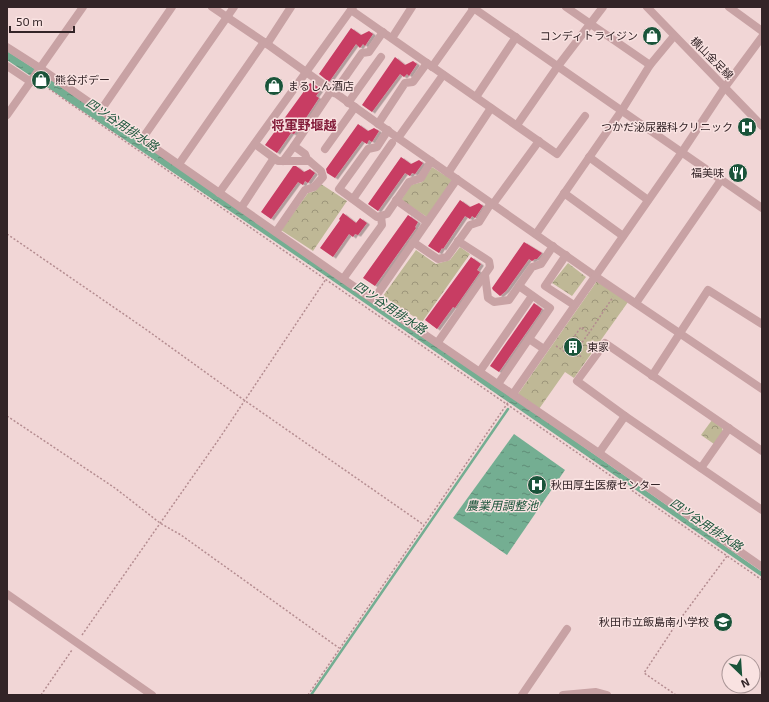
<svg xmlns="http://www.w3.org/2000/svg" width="769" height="702" font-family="'Exo 2','Noto Sans JP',sans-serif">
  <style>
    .park { fill: url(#park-crowns) }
    .water { fill: url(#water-ripples) }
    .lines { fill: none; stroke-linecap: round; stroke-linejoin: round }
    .stream { stroke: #74ae92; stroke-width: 2.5 }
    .building { fill: #c83c63; filter: url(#shadow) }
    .path { stroke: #b48c90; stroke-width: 1.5; stroke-dasharray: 2 2; stroke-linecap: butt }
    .minor { stroke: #c8a2a4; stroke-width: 8 }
    .labels { text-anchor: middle; stroke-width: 3; stroke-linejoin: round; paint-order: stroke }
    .poi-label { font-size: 11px; fill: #332427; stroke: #f9e2e1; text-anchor: end }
    .street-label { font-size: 11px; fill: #332427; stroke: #f9e2e1 }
    .water-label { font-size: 12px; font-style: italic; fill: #1a543a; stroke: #f9e2e1 }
    .quarter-label { font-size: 13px; font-weight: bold; fill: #831c39; stroke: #f9e2e1 }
  </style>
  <defs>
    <pattern id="park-crowns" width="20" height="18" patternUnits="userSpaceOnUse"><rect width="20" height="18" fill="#bfb896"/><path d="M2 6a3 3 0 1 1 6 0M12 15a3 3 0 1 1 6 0" fill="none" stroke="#9c957a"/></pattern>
    <pattern id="water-ripples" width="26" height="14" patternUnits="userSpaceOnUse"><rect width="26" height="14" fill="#74ae92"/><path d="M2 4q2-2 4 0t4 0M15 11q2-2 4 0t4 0" fill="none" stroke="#608d77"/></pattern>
    <filter id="shadow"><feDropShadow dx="3" dy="1.5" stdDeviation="0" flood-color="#0004"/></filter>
  </defs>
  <rect width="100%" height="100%" fill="#f1d6d6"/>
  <g class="park">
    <polygon points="432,167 452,180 427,217 401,200 411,185 422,182"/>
    <polygon points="321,184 347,201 313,251 281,230 308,193 315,191"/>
    <polygon points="460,247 470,254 422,322 383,296 416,250 436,264 450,260"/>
    <polygon points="568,263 586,277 572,296 552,283"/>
    <polygon points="597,281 628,302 574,378 565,372 539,409 518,394"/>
    <polygon points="712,420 722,428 723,432 714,444 701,435"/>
  </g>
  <g class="water">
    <polygon points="7,51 41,73 514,398 762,572 762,577 314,268 7,60"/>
    <polygon points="514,434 565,470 507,555 453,518"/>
  </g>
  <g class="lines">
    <polyline class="stream" points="311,695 508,409"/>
  </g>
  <g class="building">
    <polygon points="351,28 361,35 369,31 373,34 365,46 363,44 360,48 356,44 329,82 319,74"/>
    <polygon points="395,57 405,65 413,61 417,64 409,76 407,74 404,77 400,74 372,112 362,105"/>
    <polygon points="310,83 312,84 312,83 321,89 316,96 319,98 304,121 294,134 291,133 277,153 265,145"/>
    <polygon points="358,124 368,131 374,128 379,131 372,142 369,140 367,144 362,141 335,178 327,173 326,169"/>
    <polygon points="401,157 411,164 419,160 423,163 415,174 412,173 410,176 405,173 378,211 368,204"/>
    <polygon points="293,166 296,166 304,172 310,169 315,173 308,183 305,181 303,185 298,182 271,219 261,212"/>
    <polygon points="460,200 470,207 479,203 483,206 475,218 472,216 470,219 465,216 443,249 442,248 439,253 428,246"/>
    <polygon points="343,213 356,223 360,218 367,223 358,235 355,234 353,237 349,234 333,257 320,248 340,220 339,219"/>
    <polygon points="408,215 418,222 415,227 416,228 375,286 363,278"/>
    <polygon points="524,242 542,253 537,259 535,259 532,261 529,259 506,291 500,296 493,290 492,288"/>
    <polygon points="471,257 481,264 477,270 480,272 455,308 453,307 437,329 425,320"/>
    <polygon points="534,303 542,309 540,313 499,372 490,366"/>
  </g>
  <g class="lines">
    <g class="path">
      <polyline points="39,82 762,580"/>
      <polyline points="7,234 144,328 244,400 424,525"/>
      <polyline points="556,346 564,351 581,327 589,333 613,297"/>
      <polyline points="573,351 583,358"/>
      <polyline points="575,352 589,333"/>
      <polyline points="7,416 115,488 160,523 181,535 339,648"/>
      <polyline points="82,635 219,439 326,279"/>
      <polyline points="41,695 72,650"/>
      <polyline points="308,695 509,401"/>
      <polyline points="676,695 644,673 675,626 727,556"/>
    </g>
    <g class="minor">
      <polyline points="212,7 267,44 398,138"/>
      <polyline points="472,7 762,208"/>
      <polyline points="566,7 650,65 674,36"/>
      <polyline points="647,7 762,126"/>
      <polyline points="729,7 762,31"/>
      <polyline points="351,10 557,154 585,116"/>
      <polyline points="392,38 412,7"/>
      <polyline points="267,44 291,7"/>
      <polyline points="7,47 40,68 343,279 599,453 762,567"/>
      <polyline points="7,66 31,82"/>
      <polyline points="432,67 474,8"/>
      <polyline points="443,75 398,138 595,276 762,389"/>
      <polyline points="334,93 362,53 369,52 383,32"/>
      <polyline points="476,97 516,37"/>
      <polyline points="348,103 381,57"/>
      <polyline points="101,110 172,7"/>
      <polyline points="7,115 83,7"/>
      <polyline points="378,124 405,83 413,82 427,63"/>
      <polyline points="517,125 558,66 603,7"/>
      <polyline points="388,130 377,147 368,149 339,189 377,217 387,214 409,182 421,178 431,161"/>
      <polyline points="142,139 234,7"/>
      <polyline points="255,144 278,161 309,161"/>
      <polyline points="325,149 355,107"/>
      <polyline points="589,157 648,200"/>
      <polyline points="283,161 294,146"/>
      <polyline points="179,164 264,42"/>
      <polyline points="448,173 491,108"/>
      <polyline points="219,193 353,7"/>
      <polyline points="564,193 623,236"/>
      <polyline points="353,199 392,143"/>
      <polyline points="396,200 427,222"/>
      <polyline points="493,204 539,141"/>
      <polyline points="241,208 274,158"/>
      <polyline points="276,232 305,190 314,187 323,177 321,171 307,159 305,154 294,146 331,91"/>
      <polyline points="536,234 622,110 650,65"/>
      <polyline points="413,242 438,259 447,257 470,225 479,222 491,203"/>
      <polyline points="566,255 545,286 574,305"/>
      <polyline points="485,275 488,298 494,302 509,300 532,267 541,264 553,246"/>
      <polyline points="343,279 382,225 381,216"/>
      <polyline points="374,299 457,179"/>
      <polyline points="636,303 721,180"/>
      <polyline points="529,339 544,349"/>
      <polyline points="438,342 490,267 489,261 458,241"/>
      <polyline points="480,371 532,296"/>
      <polyline points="652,376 708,290 762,324"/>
      <polyline points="498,384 550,308 519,286"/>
      <polyline points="513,394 682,152 725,87 762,37"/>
      <polyline points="762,451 605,343 577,381 625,416 762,510"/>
      <polyline points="599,453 625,416"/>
      <polyline points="701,468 729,428"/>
      <polyline points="7,594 152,695"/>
      <polyline points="522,695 567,629"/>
      <polyline points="563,695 596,692 607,695"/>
    </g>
  </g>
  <defs>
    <g id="shop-disc" transform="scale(1)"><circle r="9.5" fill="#1a543a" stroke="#f9e2e1"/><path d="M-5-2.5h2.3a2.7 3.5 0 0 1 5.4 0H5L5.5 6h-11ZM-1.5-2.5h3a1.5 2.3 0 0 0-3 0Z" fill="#fff"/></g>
    <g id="hospital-disc" transform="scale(1)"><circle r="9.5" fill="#1a543a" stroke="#f9e2e1"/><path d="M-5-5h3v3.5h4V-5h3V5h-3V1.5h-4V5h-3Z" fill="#fff"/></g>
    <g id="restaurant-disc" transform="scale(1)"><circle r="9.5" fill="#1a543a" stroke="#f9e2e1"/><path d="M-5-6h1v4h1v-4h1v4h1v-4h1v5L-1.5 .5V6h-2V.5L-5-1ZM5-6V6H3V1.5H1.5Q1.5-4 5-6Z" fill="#fff"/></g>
    <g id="building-disc" transform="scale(1)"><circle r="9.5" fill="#1a543a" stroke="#f9e2e1"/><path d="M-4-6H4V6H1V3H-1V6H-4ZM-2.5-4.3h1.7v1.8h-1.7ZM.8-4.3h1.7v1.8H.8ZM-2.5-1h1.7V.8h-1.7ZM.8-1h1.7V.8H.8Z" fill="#fff"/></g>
    <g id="school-disc" transform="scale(1)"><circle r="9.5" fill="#1a543a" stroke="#f9e2e1"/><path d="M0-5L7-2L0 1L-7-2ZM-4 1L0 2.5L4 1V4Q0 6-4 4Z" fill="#fff"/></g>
  </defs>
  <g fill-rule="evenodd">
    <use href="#shop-disc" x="652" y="36"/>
    <use href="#shop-disc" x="41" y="80"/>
    <use href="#shop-disc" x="274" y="86"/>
    <use href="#hospital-disc" x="747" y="127"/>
    <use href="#restaurant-disc" x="738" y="173"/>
    <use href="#building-disc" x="573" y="347"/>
    <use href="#hospital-disc" x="537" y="485"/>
    <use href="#school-disc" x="723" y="622"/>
  </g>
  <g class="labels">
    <g class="poi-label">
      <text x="638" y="40">コンディトライジン</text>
      <text x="55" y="84" text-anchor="start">熊谷ボデー</text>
      <text x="288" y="90" text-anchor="start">まるしん酒店</text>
      <text x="733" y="131">つかだ泌尿器科クリニック</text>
      <text x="724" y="177">福美味</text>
      <text x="587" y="351" text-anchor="start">東家</text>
      <text x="551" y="489" text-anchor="start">秋田厚生医療センター</text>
      <text x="709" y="626">秋田市立飯島南小学校</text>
    </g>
    <g class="street-label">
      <text transform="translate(712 58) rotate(45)" y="4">横山金足線</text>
    </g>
    <g class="water-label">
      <text transform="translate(122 125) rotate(34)" y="4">四ツ谷用排水路</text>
      <text transform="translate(390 308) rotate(34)" y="4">四ツ谷用排水路</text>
      <text x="502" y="510">農業用調整池</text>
      <text transform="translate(706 525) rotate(34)" y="4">四ツ谷用排水路</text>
    </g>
    <g class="quarter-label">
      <text x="304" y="130">将軍野堰越</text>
    </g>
  </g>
  <rect width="769" height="702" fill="none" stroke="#332427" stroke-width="16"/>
  <g transform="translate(741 674) rotate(155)"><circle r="19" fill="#f9e2e1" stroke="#aa9697"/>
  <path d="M0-3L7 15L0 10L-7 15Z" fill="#1a543a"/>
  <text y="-6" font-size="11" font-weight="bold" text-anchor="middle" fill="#332427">N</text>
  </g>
  <path d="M10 26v6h64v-6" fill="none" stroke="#332427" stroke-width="2"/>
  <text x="16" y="26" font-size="12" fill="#332427" stroke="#f9e2e1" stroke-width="3" paint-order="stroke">50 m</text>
</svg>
